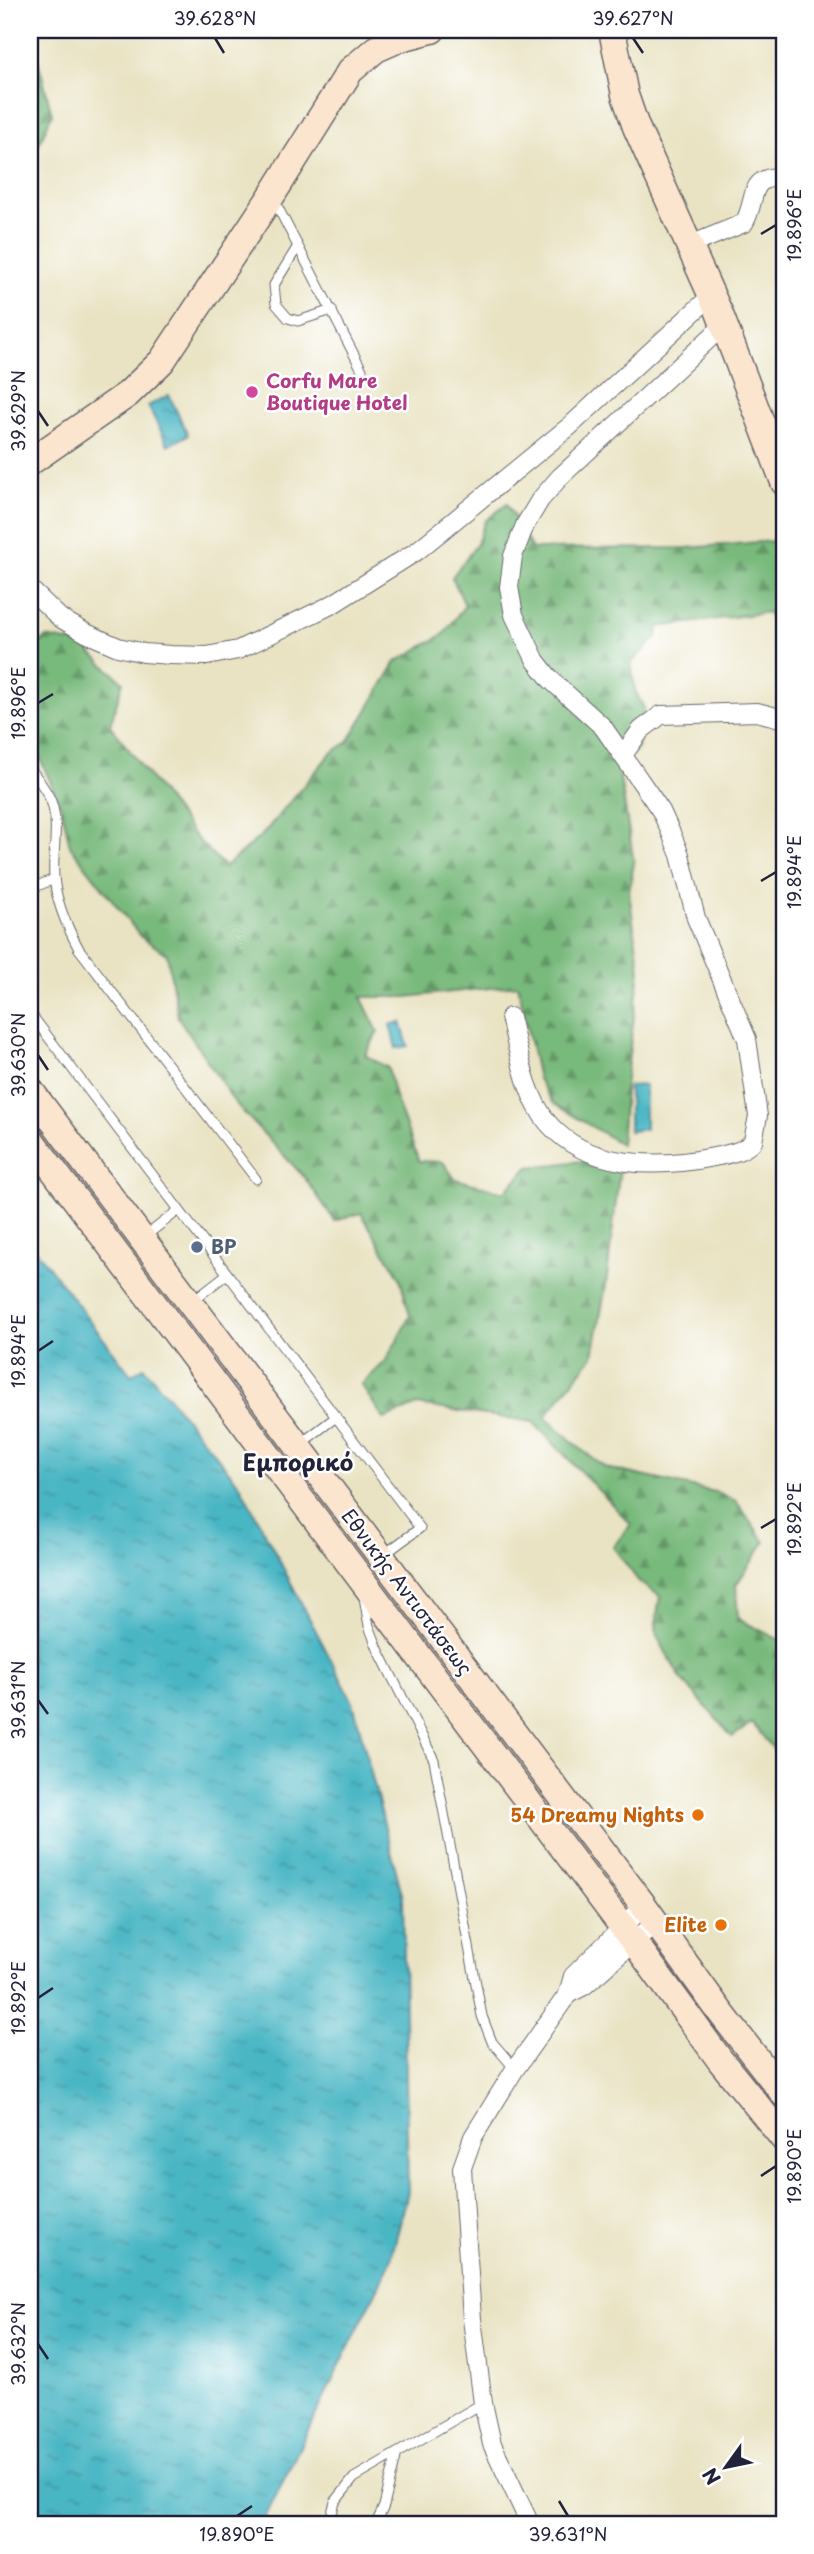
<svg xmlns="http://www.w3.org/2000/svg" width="814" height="2554" font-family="'Playpen Sans',sans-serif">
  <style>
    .forest { fill: url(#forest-firs); stroke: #4d6e5b; stroke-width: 2 }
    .water { fill: url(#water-ripples); stroke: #366c80; stroke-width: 2 }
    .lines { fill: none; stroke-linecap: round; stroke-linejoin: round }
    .lane-casing { stroke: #68666b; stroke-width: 11 }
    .street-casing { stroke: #68666b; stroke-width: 20 }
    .secondary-casing { stroke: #68666b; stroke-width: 29 }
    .lane { stroke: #fff; stroke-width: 9 }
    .street { stroke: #fff; stroke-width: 18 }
    .secondary { stroke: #fce5cf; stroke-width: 26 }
    .ticks { fill: none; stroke: #22223b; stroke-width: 2.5 }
    .hotel-dot { fill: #d1479c; stroke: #fff; stroke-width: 2.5 }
    .service-dot { fill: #5c6f8a; stroke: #fff; stroke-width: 2.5 }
    .food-dot { fill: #e8710a; stroke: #fff; stroke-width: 2.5 }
    .labels { text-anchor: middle; stroke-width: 5; stroke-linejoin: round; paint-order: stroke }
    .hotel-label { font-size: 19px; font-weight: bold; fill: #b23c85; stroke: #fff; text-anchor: start }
    .service-label { font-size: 19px; font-weight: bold; fill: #4e5e75; stroke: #fff; text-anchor: start }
    .street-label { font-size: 19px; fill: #22223b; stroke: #fff }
    .food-label { font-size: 19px; font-weight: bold; fill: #c56008; stroke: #fff; text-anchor: end }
    .quarter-label { font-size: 23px; font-weight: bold; fill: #22223b; stroke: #fff }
    .neatline { fill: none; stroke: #22223b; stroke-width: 2.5 }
    .ticks-label { font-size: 18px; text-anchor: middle; fill: #22223b }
  </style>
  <defs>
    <pattern id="forest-firs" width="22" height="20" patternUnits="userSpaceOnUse" patternTransform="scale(1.75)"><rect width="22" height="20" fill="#78b97b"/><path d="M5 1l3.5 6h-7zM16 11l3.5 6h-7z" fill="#629666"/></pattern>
    <pattern id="water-ripples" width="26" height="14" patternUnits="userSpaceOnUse" patternTransform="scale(1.75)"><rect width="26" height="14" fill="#49b6c4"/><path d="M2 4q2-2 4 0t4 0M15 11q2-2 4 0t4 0" fill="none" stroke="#3c94a0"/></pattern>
  </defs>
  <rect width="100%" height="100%" fill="#fff"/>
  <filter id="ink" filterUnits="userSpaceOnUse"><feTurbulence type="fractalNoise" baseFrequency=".0143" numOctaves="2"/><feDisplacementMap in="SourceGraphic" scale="14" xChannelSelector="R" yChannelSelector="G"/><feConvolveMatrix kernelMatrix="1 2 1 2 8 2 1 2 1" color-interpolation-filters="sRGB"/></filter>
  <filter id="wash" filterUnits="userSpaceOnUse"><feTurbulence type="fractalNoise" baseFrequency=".00686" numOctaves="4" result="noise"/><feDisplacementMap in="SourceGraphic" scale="28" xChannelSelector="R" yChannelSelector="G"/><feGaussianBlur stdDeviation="1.57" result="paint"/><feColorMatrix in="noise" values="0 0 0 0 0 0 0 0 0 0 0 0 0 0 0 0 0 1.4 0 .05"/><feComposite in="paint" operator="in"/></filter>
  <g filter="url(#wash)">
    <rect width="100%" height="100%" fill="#e9e3c3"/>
    <g class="forest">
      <polygon points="30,30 52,114 39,144 30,148"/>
      <polygon points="507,504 532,549 687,548 784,540 784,654 773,636 769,612 658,627 657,637 631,663 635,691 644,708 638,749 618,765 634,863 629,892 640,971 626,1077 621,1144 554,1104 538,1079 518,985 406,997 361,997 378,1032 365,1055 388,1068 395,1097 419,1161 443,1162 455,1179 504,1192 529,1167 583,1161 620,1167 606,1285 593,1356 545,1417 583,1451 606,1468 719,1493 736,1501 765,1542 736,1585 738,1619 782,1641 773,1680 784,1689 784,1762 752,1723 732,1737 679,1676 657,1636 656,1624 660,1596 640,1583 613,1547 631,1524 533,1422 417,1405 384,1419 361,1385 385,1362 410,1316 400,1278 361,1213 335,1221 304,1177 235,1103 178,1017 167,954 141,937 70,846 62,809 40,758 30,743 30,653 46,637 81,644 123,682 110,725 197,839 225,867 263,834 331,753 348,742 396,662 444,634 465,605 452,577 477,544 485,521"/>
    </g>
    <g class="water">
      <polygon points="169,395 188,435 168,445 148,406"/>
      <polygon points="401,1022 408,1046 396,1048 390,1025"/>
      <polygon points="645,1085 645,1129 629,1131 629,1086"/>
      <polygon points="30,1242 131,1375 144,1367 240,1485 353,1702 403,1898 408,2192 390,2263 262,2524 30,2524"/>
    </g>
  </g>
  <g filter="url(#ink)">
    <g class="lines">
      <g class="lane-casing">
        <g id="lane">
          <polyline points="274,200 362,370"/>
          <polyline points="298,246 274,285 276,304 288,318 298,321 332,310"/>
          <path d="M30,768C37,778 46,789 51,801C60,825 52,852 54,877C56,903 67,927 79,949L256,1179"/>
          <polyline points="30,889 54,879"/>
          <polyline points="30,1013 420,1528 382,1556"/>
          <polyline points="143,1238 179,1210"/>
          <polyline points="191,1302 227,1274"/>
          <polyline points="299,1445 336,1417"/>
          <polyline points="364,1597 369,1626 378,1649 434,1760 482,2016 492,2042 515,2069"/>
          <polyline points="329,2524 335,2502 354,2478 483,2403"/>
          <polyline points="376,2524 384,2506 397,2453"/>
        </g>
      </g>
      <g class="street-casing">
        <g id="street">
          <path d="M688,246L744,223C758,200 746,175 784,177"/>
          <polyline points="30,589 60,618 86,633 118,647 144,653 171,655 207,656 238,650 333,604 417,551 570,426 711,296"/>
          <polyline points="623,755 641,730 661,715 757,712 784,719"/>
          <path d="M510,1017C519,1052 525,1095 548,1123C588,1170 660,1168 714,1157C728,1154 744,1152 753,1141L758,1116L747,1039L696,918L680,855L671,833L661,811L603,727L551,680L536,661L514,615L509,587L513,556L525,525L540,500L560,477L724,325"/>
          <polyline points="568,1994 584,1986 655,1923"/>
          <polyline points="530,2524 492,2444 483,2403 472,2319 462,2168 473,2137 515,2069 568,1994 573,1976 644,1906"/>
        </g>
      </g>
      <g class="secondary-casing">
        <g id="secondary">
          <polyline points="612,30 625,95 636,127 719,312 784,482"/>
          <polyline points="30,462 128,394 162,361 272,195 350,71 376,49 401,38 432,30"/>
          <polyline points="30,1090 644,1906 721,2013 784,2094"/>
          <polyline points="30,1139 634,1942 720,2060 784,2139"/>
        </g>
      </g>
      <use href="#lane" class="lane"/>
      <use href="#street" class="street"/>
      <use href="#secondary" class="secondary"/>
    </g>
  </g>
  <path class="ticks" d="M215,38L224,53M633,38L643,53M761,234L776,225M38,411L48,426M38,703L53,694M761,881L776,872M38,1055L48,1070M38,1351L53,1341M761,1528L776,1519M38,1700L48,1714M38,1998L53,1988M761,2176L776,2166M38,2344L48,2359M559,2501L568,2516M237,2516L252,2506"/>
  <circle class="hotel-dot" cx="252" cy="392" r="7"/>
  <circle class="service-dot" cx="197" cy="1247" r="7"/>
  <g class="food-dot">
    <circle cx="698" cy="1815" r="7"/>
    <circle cx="721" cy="1925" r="7"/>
  </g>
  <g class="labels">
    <g class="hotel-label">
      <text x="266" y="388">Corfu Mare<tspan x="266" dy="22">Boutique Hotel</tspan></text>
    </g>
    <g class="service-label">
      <text x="211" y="1254">BP</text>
    </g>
    <g class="street-label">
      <text transform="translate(407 1592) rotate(53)" y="7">Εθνικής Αντιστάσεως</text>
    </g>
    <g class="food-label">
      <text x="684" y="1822">54 Dreamy Nights</text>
      <text x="707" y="1932">Elite</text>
    </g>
    <g class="quarter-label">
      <text x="298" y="1471">Εμπορικό</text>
    </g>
  </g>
  <rect width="814" height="2554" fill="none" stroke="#fff" stroke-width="77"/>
  <g transform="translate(726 2467) rotate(237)" stroke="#ffffff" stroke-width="5" paint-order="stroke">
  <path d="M0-5L12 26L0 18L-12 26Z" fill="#22223b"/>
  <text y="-10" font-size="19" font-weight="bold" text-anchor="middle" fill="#22223b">N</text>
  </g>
  <rect x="38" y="38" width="738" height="2478" class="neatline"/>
  <g class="ticks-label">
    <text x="215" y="25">39.628°N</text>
    <text x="633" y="25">39.627°N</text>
    <text transform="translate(795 225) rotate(-90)" y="6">19.896°E</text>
    <text transform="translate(19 411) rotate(-90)" y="6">39.629°N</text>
    <text transform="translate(19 703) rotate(-90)" y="6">19.896°E</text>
    <text transform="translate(795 872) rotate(-90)" y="6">19.894°E</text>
    <text transform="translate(19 1055) rotate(-90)" y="6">39.630°N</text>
    <text transform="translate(19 1351) rotate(-90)" y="6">19.894°E</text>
    <text transform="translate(795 1519) rotate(-90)" y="6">19.892°E</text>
    <text transform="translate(19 1700) rotate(-90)" y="6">39.631°N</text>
    <text transform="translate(19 1998) rotate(-90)" y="6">19.892°E</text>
    <text transform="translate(795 2166) rotate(-90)" y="6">19.890°E</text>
    <text transform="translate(19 2344) rotate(-90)" y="6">39.632°N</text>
    <text x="237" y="2541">19.890°E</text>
    <text x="568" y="2541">39.631°N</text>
  </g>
</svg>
